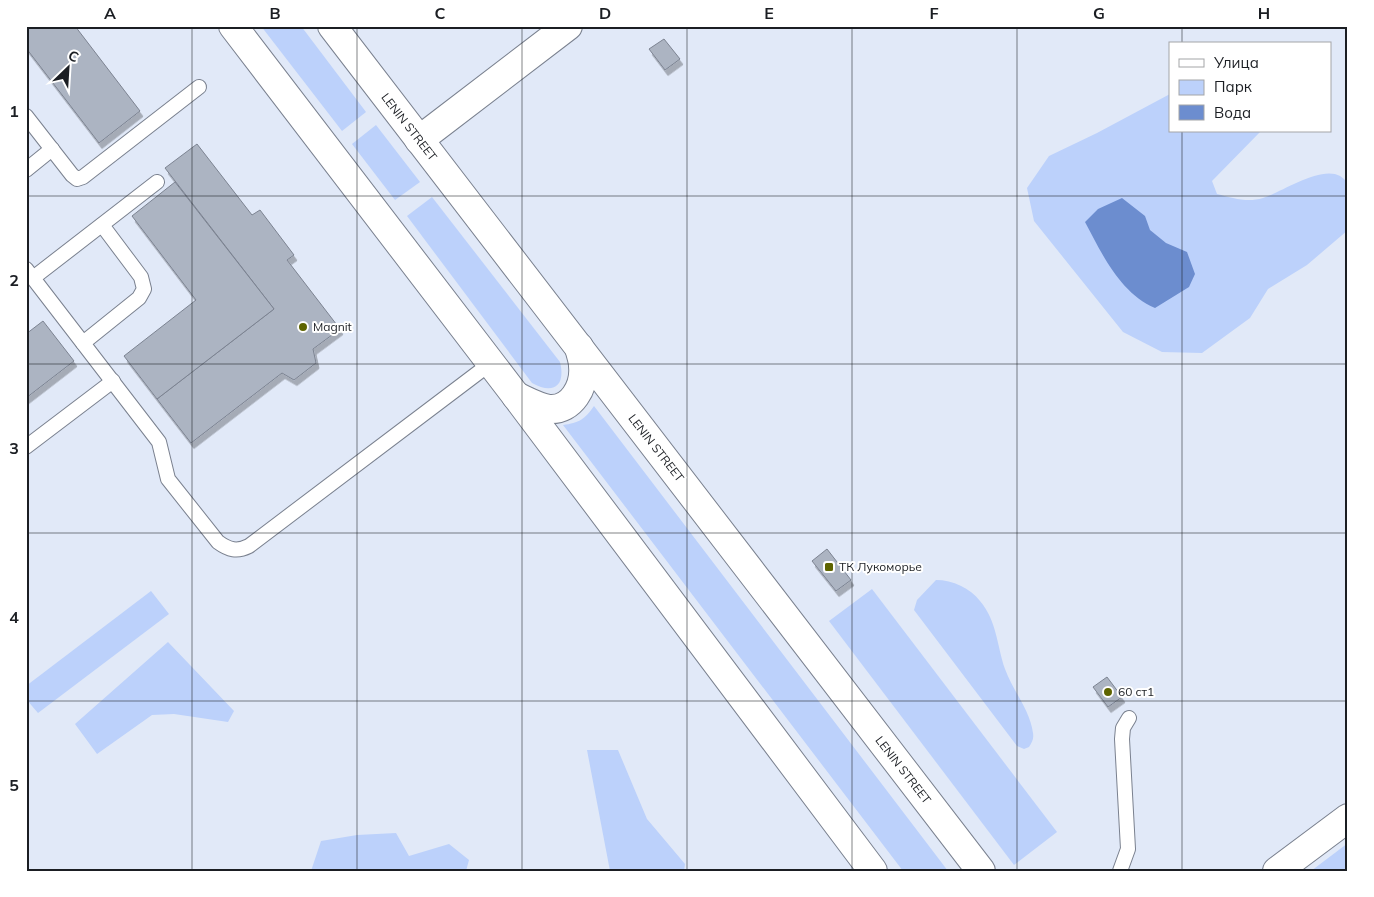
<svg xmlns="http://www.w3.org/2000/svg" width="1374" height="897" font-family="Mulish,sans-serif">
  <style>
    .green { fill: #bcd1fb }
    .water { fill: #6c8dcf }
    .building { fill: #acb4c2; stroke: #7c8391; filter: url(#shadow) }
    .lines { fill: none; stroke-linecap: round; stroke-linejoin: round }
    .service-casing { stroke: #7a818f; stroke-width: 16 }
    .tertiary-casing { stroke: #7a818f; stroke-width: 30 }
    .secondary-casing { stroke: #7a818f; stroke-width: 30 }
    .primary-casing { stroke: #7a818f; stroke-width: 30 }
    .service { stroke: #fff; stroke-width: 14 }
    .tertiary { stroke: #fff; stroke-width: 28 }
    .secondary { stroke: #fff; stroke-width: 28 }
    .primary { stroke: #fff; stroke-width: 28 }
    .grid { fill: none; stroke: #1b1e23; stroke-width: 1; stroke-opacity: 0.55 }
    .poi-dot { fill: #5e6400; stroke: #fff; stroke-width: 2 }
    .labels { text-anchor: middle; stroke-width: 4; stroke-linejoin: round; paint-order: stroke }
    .street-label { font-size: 12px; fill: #1b1e23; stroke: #fff }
    .poi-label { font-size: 12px; fill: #1b1e23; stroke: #fff; text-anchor: start }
    .neatline { fill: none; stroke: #1b1e23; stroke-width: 2 }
    .grid-label { font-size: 16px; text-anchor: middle; font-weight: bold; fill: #1b1e23 }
  </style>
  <defs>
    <filter id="shadow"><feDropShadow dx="3" dy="5.5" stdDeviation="0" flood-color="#0004"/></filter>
  </defs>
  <rect width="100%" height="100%" fill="#e1e9f8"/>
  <g class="green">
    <polygon points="261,26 301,26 366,112 342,131"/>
    <path d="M1170,94V131H1261L1212,181L1217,194C1233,198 1247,203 1263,198C1282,193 1334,155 1348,185V230L1307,265L1268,289L1250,318L1202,353L1162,352L1123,332L1034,221L1027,188L1049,156L1097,133Z"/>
    <polygon points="376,125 420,182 395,200 352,144"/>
    <path d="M432,197L560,362C566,386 553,395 532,383L407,216Z"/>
    <path d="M594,406L948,871H903L563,425C579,423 585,419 594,406Z"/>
    <path d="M936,580C953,580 970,588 980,601C997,621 997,646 1005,669C1013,691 1030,710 1033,733C1034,739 1032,742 1029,747L1024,749L1017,746L914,610L917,600Z"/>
    <polygon points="872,589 1057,832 1014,865 829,621"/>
    <polygon points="151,591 169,614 38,713 26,699 26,686"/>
    <polygon points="168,642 234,711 228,722 174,714 152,715 97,754 75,724"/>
    <polygon points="587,750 618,750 647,819 685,864 684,871 610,871"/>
    <polygon points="396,833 409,856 449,844 469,860 466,871 311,871 321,841 357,835"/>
    <polygon points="1348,843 1348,871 1311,871"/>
  </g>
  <path class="water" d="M1122,198L1145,216L1150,230L1166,243L1187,252L1195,274L1189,287L1155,308C1120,293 1102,254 1085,222L1098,209Z"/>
  <g class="building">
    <polygon points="26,26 75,26 140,111 99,143 26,48"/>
    <polygon points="664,39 680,59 665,70 649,49"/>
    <polygon points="197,144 252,215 260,210 294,255 287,260 340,329 313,349 316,363 294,380 282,373 191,443 157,399 274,309 165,168"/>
    <polygon points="175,182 274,309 157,399 124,356 196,300 132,216"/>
    <polygon points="43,321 74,361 26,398 26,334"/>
    <polygon points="827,549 851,580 836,591 812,561"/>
    <polygon points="1107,677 1122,697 1108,707 1093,687"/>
  </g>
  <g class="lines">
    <g class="service-casing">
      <g id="service">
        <polyline points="26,116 72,175 77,179 83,177 199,87"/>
        <polyline points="26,170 52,149"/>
        <path d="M26,269L159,442L168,479L218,542C229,550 237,552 249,546L491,363"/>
        <polyline points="33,278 157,182"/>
        <polyline points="83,343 139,298 144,289 141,277 102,225"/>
        <polyline points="26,447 113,381"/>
        <polyline points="1120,871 1128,849 1122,739 1123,728 1129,718"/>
      </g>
    </g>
    <g class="tertiary-casing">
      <polyline id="tertiary" points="419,140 568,26"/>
    </g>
    <g class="secondary-casing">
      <polyline id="secondary" points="1277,871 1348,818"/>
    </g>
    <g class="primary-casing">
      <g id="primary">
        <polyline points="233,26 516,396 873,871"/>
        <polyline points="332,26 981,871"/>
        <path d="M516,396C527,401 537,407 549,409C572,411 585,386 583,366C583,360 580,353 579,347"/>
      </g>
    </g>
    <use href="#service" class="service"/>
    <use href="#tertiary" class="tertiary"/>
    <use href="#secondary" class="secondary"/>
    <use href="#primary" class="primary"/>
  </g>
  <path class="grid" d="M192,26V871M357,26V871M522,26V871M687,26V871M852,26V871M1017,26V871M1182,26V44M1182,131V871M26,196H1348M26,364H1348M26,533H1348M26,701H1348"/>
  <g class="poi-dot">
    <circle cx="303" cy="327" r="5"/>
    <rect x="824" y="562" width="10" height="10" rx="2.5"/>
    <circle cx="1108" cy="692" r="5"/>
  </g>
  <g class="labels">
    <g class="street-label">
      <text transform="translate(409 127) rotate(52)" y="4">LENIN STREET</text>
      <text transform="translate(656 448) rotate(52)" y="4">LENIN STREET</text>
      <text transform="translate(903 770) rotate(52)" y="4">LENIN STREET</text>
    </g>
    <g class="poi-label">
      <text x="313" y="331">Magnit</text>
      <text x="839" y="571">ТК Лукоморье</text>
      <text x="1118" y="696">60 ст1</text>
    </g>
  </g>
  <rect width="1374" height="897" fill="none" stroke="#ffffff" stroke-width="55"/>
  <rect x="1169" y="42" width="162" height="90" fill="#ffffff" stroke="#a4a5a7"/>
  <rect x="1179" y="59" width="25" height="8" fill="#ffffff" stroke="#a4a5a7"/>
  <text x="1214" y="68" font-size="15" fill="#1b1e23">Улица</text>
  <rect x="1179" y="80" width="25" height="15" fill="#bcd1fb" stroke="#a4a5a7"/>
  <text x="1214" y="92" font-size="15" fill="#1b1e23">Парк</text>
  <rect x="1179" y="105" width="25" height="15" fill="#6c8dcf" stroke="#a4a5a7"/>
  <text x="1214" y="118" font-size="15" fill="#1b1e23">Вода</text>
  <g transform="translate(68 68) rotate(25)" stroke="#ffffff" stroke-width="4" paint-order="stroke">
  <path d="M0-4L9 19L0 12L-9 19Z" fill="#1b1e23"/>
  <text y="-8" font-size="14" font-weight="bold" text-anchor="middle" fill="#1b1e23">С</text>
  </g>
  <rect x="28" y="28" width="1318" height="842" class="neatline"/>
  <g class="grid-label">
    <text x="110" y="19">A</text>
    <text x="275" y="19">B</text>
    <text x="440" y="19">C</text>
    <text x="605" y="19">D</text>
    <text x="769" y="19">E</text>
    <text x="934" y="19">F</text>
    <text x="1099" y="19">G</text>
    <text x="1264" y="19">H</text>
    <text x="14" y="117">1</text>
    <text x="14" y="286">2</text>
    <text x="14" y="454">3</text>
    <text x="14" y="623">4</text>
    <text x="14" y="791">5</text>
  </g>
</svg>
